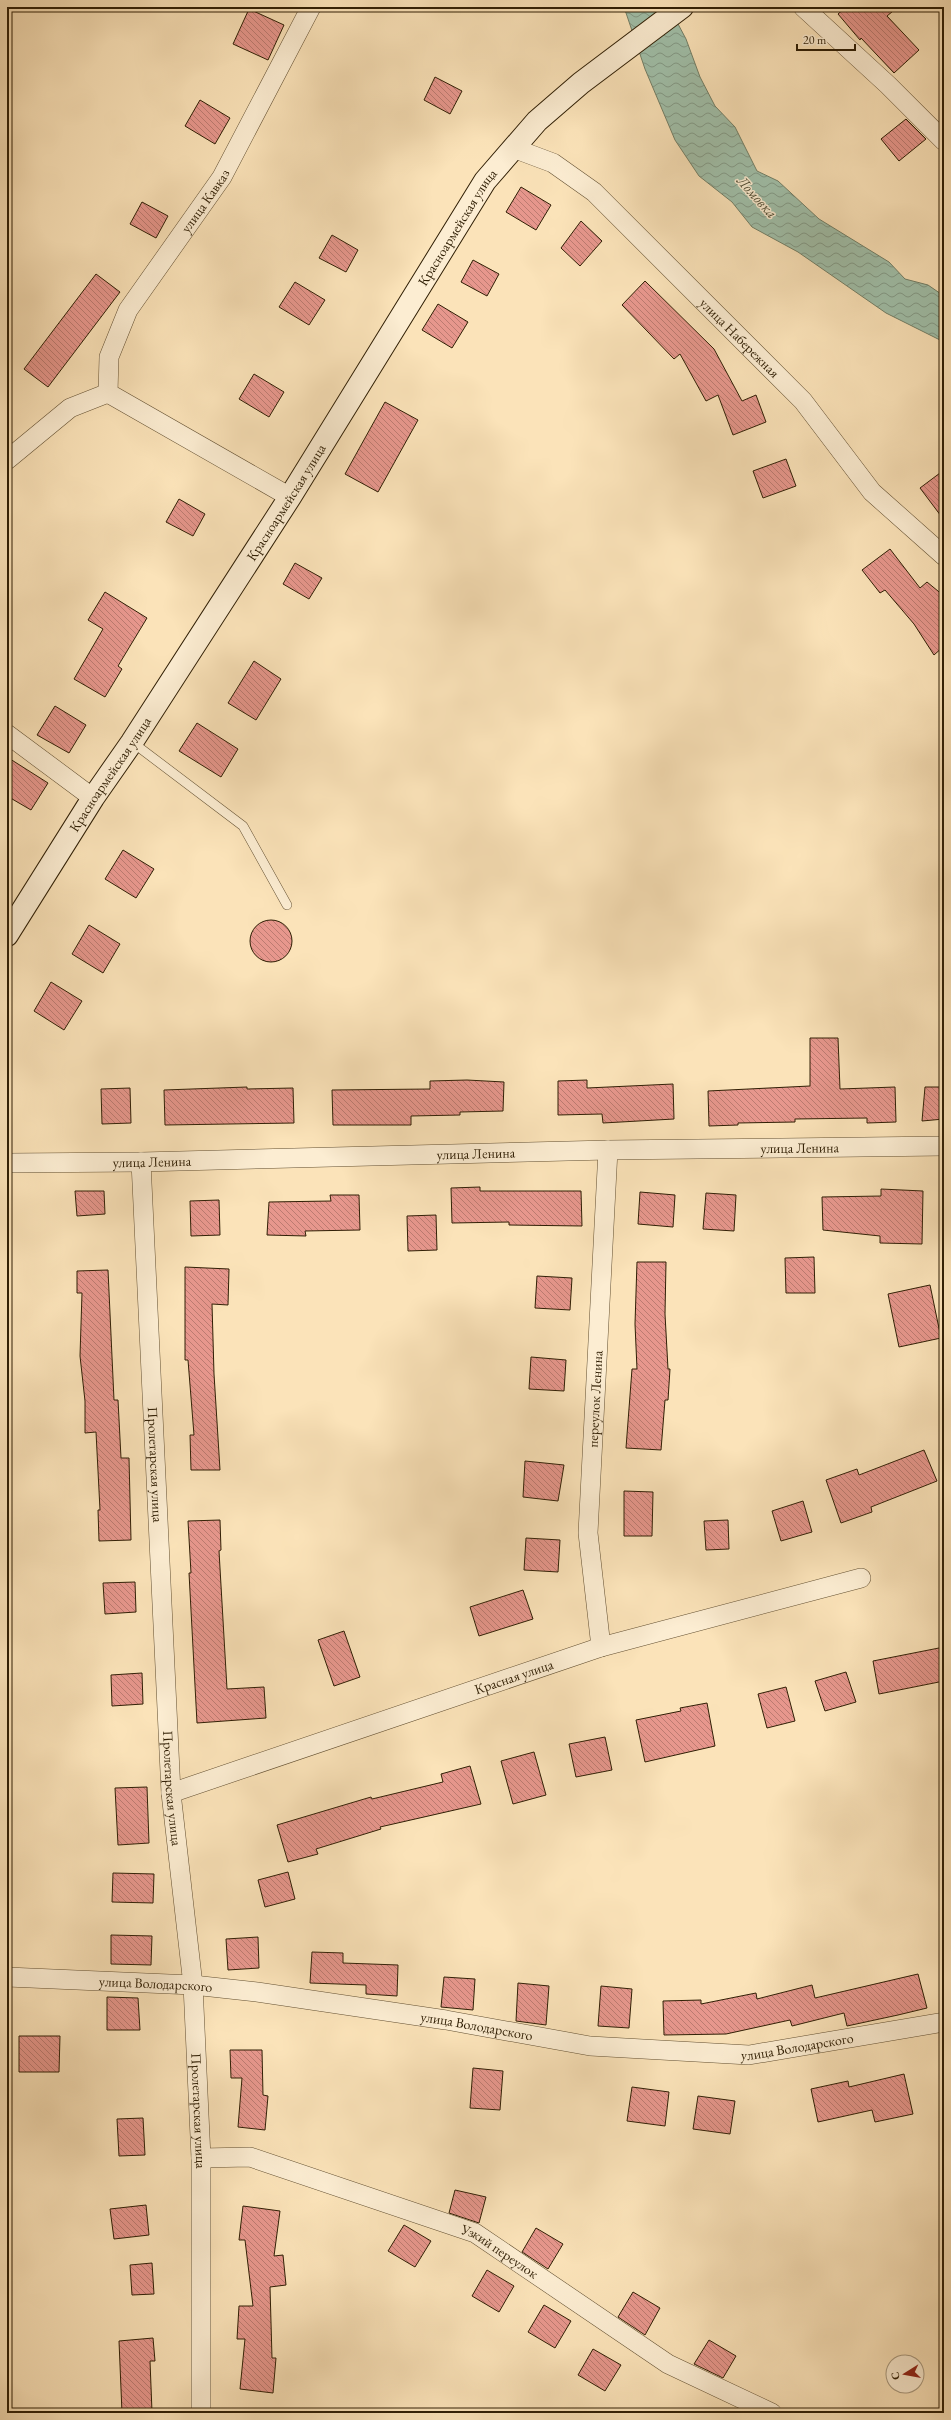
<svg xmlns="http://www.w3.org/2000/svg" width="951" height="2420" font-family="'EB Garamond',serif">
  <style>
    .water { fill: url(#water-waves); stroke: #737f67 }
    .building { fill: url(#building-back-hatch); stroke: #301f05 }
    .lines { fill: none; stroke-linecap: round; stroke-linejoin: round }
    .lane-casing { stroke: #635032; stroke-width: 10 }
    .street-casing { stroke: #635032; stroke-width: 20 }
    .secondary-casing { stroke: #301f05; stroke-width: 24 }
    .lane { stroke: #fcedd2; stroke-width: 9 }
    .street { stroke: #fcedd2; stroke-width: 19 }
    .secondary { stroke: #fcedd2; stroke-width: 22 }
    .labels { text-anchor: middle; stroke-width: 3; stroke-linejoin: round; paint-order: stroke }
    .street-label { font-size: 14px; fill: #301f05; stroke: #fcedd2 }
    .water-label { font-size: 15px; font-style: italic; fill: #524f36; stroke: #fcedd2 }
  </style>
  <defs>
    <pattern id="water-waves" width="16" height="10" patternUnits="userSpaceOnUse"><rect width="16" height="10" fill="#a0bfa9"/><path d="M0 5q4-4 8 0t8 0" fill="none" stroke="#839b88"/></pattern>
    <pattern id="building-back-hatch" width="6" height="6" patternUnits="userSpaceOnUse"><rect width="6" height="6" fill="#e7978d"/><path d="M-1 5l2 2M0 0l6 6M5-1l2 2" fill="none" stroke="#bc7b71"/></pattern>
  </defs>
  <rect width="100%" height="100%" fill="#fbe3b9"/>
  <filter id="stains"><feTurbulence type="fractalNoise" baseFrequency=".005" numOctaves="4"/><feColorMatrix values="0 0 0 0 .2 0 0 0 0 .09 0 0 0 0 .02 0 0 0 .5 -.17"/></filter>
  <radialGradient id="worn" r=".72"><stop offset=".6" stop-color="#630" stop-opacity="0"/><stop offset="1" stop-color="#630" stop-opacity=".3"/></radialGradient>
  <polygon class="water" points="624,7 669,7 686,39 700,77 715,106 735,127 757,171 778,181 819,219 889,262 905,279 928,285 944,296 944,342 886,313 798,252 752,227 732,202 699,176 675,140 645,69"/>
  <g class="building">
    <polygon points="846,7 898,7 887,16 919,50 894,73 861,38 860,40 838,14"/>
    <polygon points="249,9 284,25 268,60 233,44"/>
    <polygon points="435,77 462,91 450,114 424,100"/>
    <polygon points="200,100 230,118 215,144 185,126"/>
    <polygon points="906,119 926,139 899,161 881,139"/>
    <polygon points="521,187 551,205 536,230 506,212"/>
    <polygon points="142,202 168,216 156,238 130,224"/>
    <polygon points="581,221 602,241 580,266 561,248"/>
    <polygon points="332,235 358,250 346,272 319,258"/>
    <polygon points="473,260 499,274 487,296 461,282"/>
    <polygon points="96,274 120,292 48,387 24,369"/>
    <polygon points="645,281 714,349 742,401 756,395 766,422 733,435 718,395 706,401 680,354 674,359 622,305"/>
    <polygon points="295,282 325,300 309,325 279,307"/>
    <polygon points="438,304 468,322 452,348 422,330"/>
    <polygon points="254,374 284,392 269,417 239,399"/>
    <polygon points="385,402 418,420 378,492 345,474"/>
    <polygon points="786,459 796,486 763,498 753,471"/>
    <polygon points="944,470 944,520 920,488"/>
    <polygon points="179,499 205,514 193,536 166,522"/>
    <polygon points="890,549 920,588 927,582 944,596 944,646 934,655 914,624 885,590 880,593 862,570"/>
    <polygon points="295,563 322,578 309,599 283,584"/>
    <polygon points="105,592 147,618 118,666 122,669 105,697 74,679 103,629 88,620"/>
    <polygon points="254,661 281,679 256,720 228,703"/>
    <polygon points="55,706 86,725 69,753 37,735"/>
    <polygon points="197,723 238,749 221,777 179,751"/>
    <polygon points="7,757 48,783 31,810 7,796"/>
    <polygon points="123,850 154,869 136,898 105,879"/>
    <circle cx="271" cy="941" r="21"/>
    <polygon points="89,925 120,944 103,973 72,954"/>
    <polygon points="51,982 82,1001 64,1030 34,1011"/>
    <polygon points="810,1038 838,1038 840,1089 895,1087 896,1122 867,1123 867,1118 795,1119 795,1122 738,1123 738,1125 709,1126 708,1091 810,1086"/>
    <polygon points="467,1080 504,1082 503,1111 460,1112 460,1115 411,1116 411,1125 333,1125 332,1090 430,1089 430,1081"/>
    <polygon points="587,1080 587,1088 673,1084 674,1119 603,1123 602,1114 558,1115 558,1081"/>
    <polygon points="247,1087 247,1089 293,1088 294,1123 165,1125 164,1090"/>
    <polygon points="925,1087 944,1087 944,1119 922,1121"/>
    <polygon points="130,1088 131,1123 102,1124 101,1089"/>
    <polygon points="480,1187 480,1191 581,1191 582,1226 509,1225 509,1222 452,1223 451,1188"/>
    <polygon points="881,1189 923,1191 922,1244 880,1243 880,1236 823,1230 822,1197 881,1196"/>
    <polygon points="75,1191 104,1191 105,1214 77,1216"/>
    <polygon points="640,1192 675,1195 673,1227 638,1224"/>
    <polygon points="706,1193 736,1195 734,1231 703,1229"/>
    <polygon points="330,1195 359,1195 360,1230 305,1231 306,1236 267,1235 269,1202 331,1201"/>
    <polygon points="219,1200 220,1235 191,1236 190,1201"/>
    <polygon points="436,1215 437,1250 408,1251 407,1216"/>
    <polygon points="814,1257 815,1293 786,1293 785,1258"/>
    <polygon points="637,1262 666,1262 665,1314 668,1369 670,1369 668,1400 665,1400 661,1450 626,1448 632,1369 637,1369 635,1324"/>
    <polygon points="185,1267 229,1269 228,1305 212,1304 214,1374 220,1470 191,1470 190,1435 194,1435 188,1360 185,1360"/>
    <polygon points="108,1270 114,1400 118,1400 121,1458 129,1458 131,1540 99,1541 98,1510 100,1510 96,1432 85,1433 85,1401 80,1356 82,1293 77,1293 77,1271"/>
    <polygon points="537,1276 572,1278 570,1310 535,1308"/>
    <polygon points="930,1285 941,1338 899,1347 888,1294"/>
    <polygon points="531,1357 566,1360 564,1391 529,1389"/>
    <polygon points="924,1450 937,1481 871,1507 872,1512 841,1523 826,1480 857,1469 859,1475"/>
    <polygon points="525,1461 564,1465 558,1501 523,1497"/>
    <polygon points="624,1491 653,1492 652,1536 624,1536"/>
    <polygon points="803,1501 812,1532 781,1541 772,1511"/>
    <polygon points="220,1520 221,1550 219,1551 227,1689 264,1687 266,1718 197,1723 189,1573 191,1573 188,1521"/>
    <polygon points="728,1520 729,1549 706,1550 704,1521"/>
    <polygon points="526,1538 560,1540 558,1572 524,1570"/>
    <polygon points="135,1582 136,1612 105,1614 103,1583"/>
    <polygon points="523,1590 533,1619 479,1636 470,1607"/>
    <polygon points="344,1631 360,1677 334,1686 318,1640"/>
    <polygon points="944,1647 944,1681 879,1694 873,1661"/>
    <polygon points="846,1672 856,1702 825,1711 815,1681"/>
    <polygon points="142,1673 143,1704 112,1706 111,1675"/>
    <polygon points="786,1687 795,1721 767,1728 758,1694"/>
    <polygon points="707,1703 715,1746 645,1762 636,1720 681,1711 680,1708"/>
    <polygon points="605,1737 612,1770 576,1777 569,1744"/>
    <polygon points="534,1752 546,1795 513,1804 501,1761"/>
    <polygon points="470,1766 481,1804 380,1827 381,1829 316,1849 318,1854 288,1862 277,1825 371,1797 372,1799 443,1782 441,1774"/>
    <polygon points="147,1787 149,1843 118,1845 115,1788"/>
    <polygon points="288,1872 295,1899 265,1907 258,1880"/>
    <polygon points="113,1873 154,1874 153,1903 112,1902"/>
    <polygon points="111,1935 152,1936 151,1965 111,1964"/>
    <polygon points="258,1937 259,1968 228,1970 226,1939"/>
    <polygon points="312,1952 343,1953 343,1963 398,1965 397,1996 366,1994 366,1985 310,1983"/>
    <polygon points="918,1974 927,2008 898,2015 847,2026 844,2013 792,2026 790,2020 726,2034 664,2035 663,2001 701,2000 701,2004 756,1993 757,1999 812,1985 815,1998"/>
    <polygon points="444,1977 475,1979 473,2010 441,2007"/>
    <polygon points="518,1983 549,1986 546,2025 516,2021"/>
    <polygon points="601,1986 632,1989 629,2028 598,2026"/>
    <polygon points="107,1997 138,1998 140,2030 107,2030"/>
    <polygon points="19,2036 60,2036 59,2072 19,2072"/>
    <polygon points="230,2050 262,2050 263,2095 268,2096 265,2130 238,2127 242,2078 231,2078"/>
    <polygon points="473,2068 503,2071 500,2110 470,2108"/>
    <polygon points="904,2074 913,2114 875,2122 872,2110 818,2122 811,2089 848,2081 849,2087"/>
    <polygon points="632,2087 669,2092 665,2126 627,2121"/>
    <polygon points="698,2096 735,2101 730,2134 693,2129"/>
    <polygon points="143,2118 145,2155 119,2156 117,2119"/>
    <polygon points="455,2190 486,2197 479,2223 449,2213"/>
    <polygon points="146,2205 149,2235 114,2239 110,2209"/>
    <polygon points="243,2206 280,2211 274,2256 283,2255 286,2285 270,2287 272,2358 276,2358 273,2393 240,2389 245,2339 237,2339 239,2306 253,2306 245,2240 239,2240"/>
    <polygon points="404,2225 431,2241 415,2267 388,2251"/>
    <polygon points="536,2228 563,2244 548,2269 522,2252"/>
    <polygon points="152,2263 154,2294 132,2295 130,2265"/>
    <polygon points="487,2270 514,2286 499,2312 472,2296"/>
    <polygon points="633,2292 660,2308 645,2335 618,2317"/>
    <polygon points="544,2305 571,2321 555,2348 528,2332"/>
    <polygon points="153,2338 155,2361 150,2361 152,2412 122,2413 119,2341"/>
    <polygon points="709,2340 736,2356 723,2378 694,2364"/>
    <polygon points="593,2349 621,2365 605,2391 578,2375"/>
  </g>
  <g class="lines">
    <g class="lane-casing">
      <polyline id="lane" points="132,742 243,826 287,905"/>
    </g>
    <g class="street-casing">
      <g id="street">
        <polyline points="803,7 888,85 944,141"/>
        <path id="s1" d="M513,148L553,163L594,192L803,401L872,492L944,556"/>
        <polyline points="7,460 70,408 108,393"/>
        <path id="s2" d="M290,497L108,393L109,357L128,310L222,177L311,7"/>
        <polyline points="7,734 93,798"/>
        <path id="s3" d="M141,1162L171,1793L193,1985L201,2158V2413"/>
        <path id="s4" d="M7,1163L141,1162L608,1150L944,1146"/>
        <path id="s5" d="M601,1647L588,1533L608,1150"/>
        <path id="s6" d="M171,1793L601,1647L861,1578"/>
        <path id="s7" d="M7,1977L193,1985L257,1992L446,2020L590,2046L749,2055L944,2022"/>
        <path id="s8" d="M201,2158L250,2157L475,2233L668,2364L772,2413"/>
      </g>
    </g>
    <g class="secondary-casing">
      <g id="secondary">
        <path id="s9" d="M7,935L93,798L132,742L290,497L485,181L537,121L581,83L682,7"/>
      </g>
    </g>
    <use href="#lane" class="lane"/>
    <use href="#street" class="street"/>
    <use href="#secondary" class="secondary"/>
  </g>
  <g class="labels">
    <g class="street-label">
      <text dy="5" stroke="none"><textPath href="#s2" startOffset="430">улица Кавказ</textPath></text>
      <text dy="5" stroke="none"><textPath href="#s9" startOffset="839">Красноармейская улица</textPath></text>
      <text dy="5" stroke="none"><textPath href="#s1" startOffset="299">улица Набережная</textPath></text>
      <text dy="5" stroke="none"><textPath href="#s9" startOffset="515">Красноармейская улица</textPath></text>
      <text dy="5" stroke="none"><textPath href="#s9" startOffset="191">Красноармейская улица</textPath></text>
      <text dy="5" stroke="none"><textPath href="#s4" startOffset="793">улица Ленина</textPath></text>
      <text dy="5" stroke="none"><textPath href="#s4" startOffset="469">улица Ленина</textPath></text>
      <text dy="5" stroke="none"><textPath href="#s4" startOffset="145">улица Ленина</textPath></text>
      <text dy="5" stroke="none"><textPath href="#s5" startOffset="249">переулок Ленина</textPath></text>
      <text dy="5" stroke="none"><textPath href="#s3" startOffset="303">Пролетарская улица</textPath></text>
      <text dy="5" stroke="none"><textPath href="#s6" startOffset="362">Красная улица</textPath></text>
      <text dy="5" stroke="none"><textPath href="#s3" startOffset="627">Пролетарская улица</textPath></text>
      <text dy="5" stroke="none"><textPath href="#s7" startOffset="149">улица Володарского</textPath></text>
      <text dy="5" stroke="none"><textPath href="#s7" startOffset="473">улица Володарского</textPath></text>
      <text dy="5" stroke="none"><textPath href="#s7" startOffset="796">улица Володарского</textPath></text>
      <text dy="5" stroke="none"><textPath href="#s3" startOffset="951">Пролетарская улица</textPath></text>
      <text dy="5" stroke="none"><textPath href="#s8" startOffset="317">Узкий переулок</textPath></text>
    </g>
    <g class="water-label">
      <text transform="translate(757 197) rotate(48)" y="5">Ломовка</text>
    </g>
  </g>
  <rect width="951" height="2420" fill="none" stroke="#fbe3b9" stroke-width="24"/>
  <rect x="8" y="8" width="935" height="2404" fill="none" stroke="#301f05" stroke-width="2"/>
  <rect x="12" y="12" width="927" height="2396" fill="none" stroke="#301f05"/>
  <g transform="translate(905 2374) rotate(259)"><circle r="19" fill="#fcedd2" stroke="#aa9b80"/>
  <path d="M0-3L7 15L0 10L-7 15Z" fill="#8f2418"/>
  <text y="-6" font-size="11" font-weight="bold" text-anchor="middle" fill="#301f05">С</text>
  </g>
  <path d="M797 44v6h58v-6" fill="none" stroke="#301f05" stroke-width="2"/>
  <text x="803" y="44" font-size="12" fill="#301f05" stroke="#fcedd2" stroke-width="3" paint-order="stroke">20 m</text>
  <rect width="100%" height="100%" filter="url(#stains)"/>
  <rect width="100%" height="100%" fill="url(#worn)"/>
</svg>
